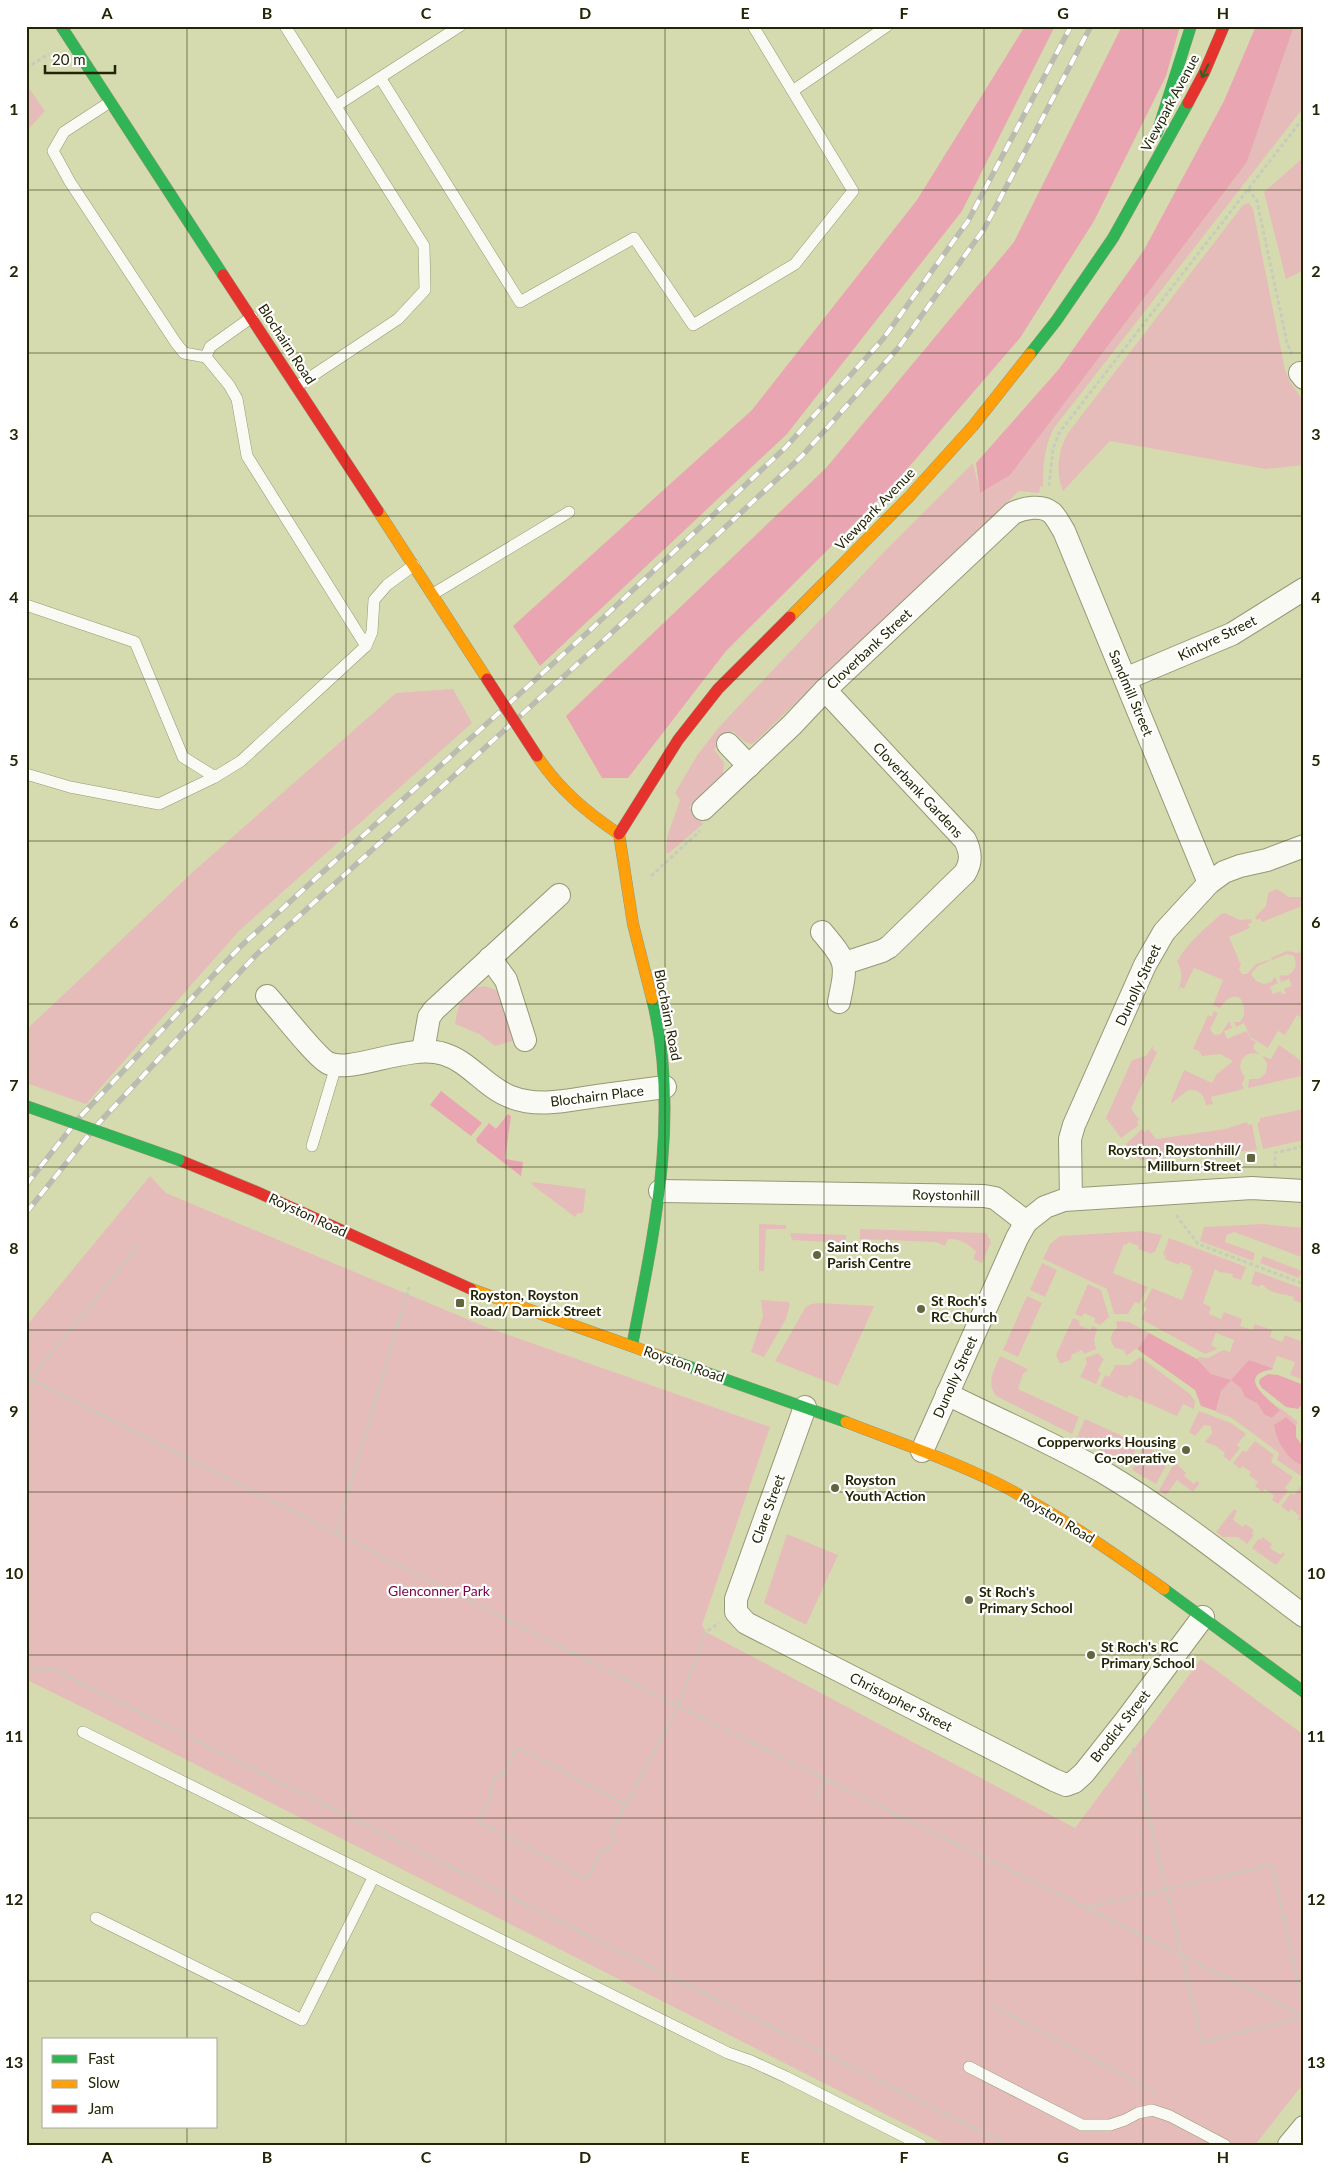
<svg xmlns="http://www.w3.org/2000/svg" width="1330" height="2171" font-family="Lato,sans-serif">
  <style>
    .green { fill: #e6bcba }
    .forest { fill: #e9a5b1 }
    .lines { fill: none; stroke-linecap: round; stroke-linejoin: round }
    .lane-casing { stroke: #959876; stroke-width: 12 }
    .street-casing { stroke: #959876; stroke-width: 24 }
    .fast-casing { stroke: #959876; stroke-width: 12 }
    .slow-casing { stroke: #959876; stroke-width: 12 }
    .jam-casing { stroke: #959876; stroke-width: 12 }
    .path { stroke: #c9cbbd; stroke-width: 3; stroke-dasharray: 4 2.5; stroke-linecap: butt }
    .lane { stroke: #f9faf3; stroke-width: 11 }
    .street { stroke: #f9faf3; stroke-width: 22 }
    .fast { stroke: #30b455; stroke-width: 11 }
    .slow { stroke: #ff9f0a; stroke-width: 11 }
    .jam { stroke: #e5322d; stroke-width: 11 }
    .rail-casing { stroke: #bbbcb0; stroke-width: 5.5 }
    .rail { stroke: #fff; stroke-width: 4; stroke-dasharray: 11; stroke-linecap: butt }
    .fast-bridge-casing { stroke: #959876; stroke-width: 12; stroke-linecap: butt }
    .jam-bridge-casing { stroke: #959876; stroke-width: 12; stroke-linecap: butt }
    .fast-bridge { stroke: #30b455; stroke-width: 11 }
    .jam-bridge { stroke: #e5322d; stroke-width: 11 }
    .oneway { stroke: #296528 }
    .grid { fill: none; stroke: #232504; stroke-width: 1; stroke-opacity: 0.55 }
    .poi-dot { fill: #626540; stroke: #fff; stroke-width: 2 }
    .labels { text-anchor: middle; stroke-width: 4.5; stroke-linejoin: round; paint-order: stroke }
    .street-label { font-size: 14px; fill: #232504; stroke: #fff }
    .poi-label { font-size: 14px; font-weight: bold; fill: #232504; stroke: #fff; text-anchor: start }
    .park-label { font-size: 14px; fill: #7c034a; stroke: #fff }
    .neatline { fill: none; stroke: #232504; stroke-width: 2 }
    .grid-label { font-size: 16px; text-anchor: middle; font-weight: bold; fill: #232504 }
  </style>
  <rect width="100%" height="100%" fill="#d6dbaf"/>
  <g class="green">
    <path d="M1294,26H1304V107L1054,428C1044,446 1043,467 1043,487L1040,486L1039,493L1019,491L755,742L751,744L745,742L733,731L714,749L724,763L723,776L689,807L703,824L669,853H666L667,837L680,800L675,793L698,754L720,726L885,551L973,463L980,492L1010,474L1247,162Z"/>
    <polygon points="26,84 45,111 26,132"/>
    <polygon points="1304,157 1304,270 1286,279 1264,192"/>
    <path d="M1249,203L1253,209L1285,370L1289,380L1304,402V465L1266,469L1110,441L1063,491C1055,473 1058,450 1068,433L1243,205Z"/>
    <polygon points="453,689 472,723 239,931 86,1104 26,1083 26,1030 195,870 396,693"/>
    <polygon points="1277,889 1289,897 1303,897 1304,900 1300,902 1302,906 1262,922 1260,918 1257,920 1255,917 1266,906 1268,893"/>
    <path d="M1225,913L1240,920L1251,919L1252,922L1248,924L1250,928L1229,937L1241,965L1239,969L1242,974H1247L1256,964L1268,960L1269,961L1258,966L1251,974L1256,981L1264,984L1271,982L1275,977L1278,983L1270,987L1273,994L1281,991L1282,994L1286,993L1284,989L1292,986L1289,979L1281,982L1279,975C1292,978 1299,967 1294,956L1287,954L1272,960L1271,958L1287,951L1298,953L1304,948V1019L1297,1015L1285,1035L1278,1031L1268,1048L1250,1037L1244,1023L1236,1027L1234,1022H1240C1246,1015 1245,1006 1240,998C1230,994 1226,1001 1220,1008L1213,1005L1223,980L1194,968L1184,989L1181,987L1178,990C1182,981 1183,970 1177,962C1186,943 1206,928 1221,914Z"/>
    <path d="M484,986L496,990L500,995L513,1041L495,1046L479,1034L455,1024C458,1006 462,989 484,986Z"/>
    <path d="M1214,1011L1218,1013L1210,1029L1214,1035L1221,1034L1229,1021L1232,1028L1224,1031L1227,1039L1246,1031L1251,1039L1256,1042L1253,1048L1259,1054C1244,1050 1234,1065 1245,1077L1242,1084L1244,1089L1211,1097L1213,1104L1206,1105C1204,1094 1199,1089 1188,1090L1172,1103L1171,1101L1184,1070L1212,1083L1216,1075L1233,1061L1220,1054L1202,1056L1199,1051L1193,1049L1208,1015L1212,1017Z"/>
    <polygon points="1279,1045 1300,1060 1302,1076 1248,1088 1249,1079 1259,1079 1266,1073 1267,1063 1262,1056 1271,1059"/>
    <polygon points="1153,1046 1153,1050 1157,1052 1131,1109 1139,1119 1137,1122 1139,1125 1121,1138 1106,1118 1132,1060 1146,1056"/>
    <polygon points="1304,1109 1304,1140 1263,1149 1257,1123 1260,1122 1260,1118"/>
    <polygon points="1247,1122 1248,1125 1252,1124 1257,1150 1140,1160 1126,1144 1142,1129 1145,1132 1148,1129 1156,1139 1225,1129"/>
    <polygon points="150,1176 166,1193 486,1327 770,1427 702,1625 706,1632 1075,1828 1201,1659 1304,1735 1304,2083 1255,2145 946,2145 92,1712 29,1681 26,1681 26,1326"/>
    <polygon points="533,1182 586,1189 583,1213 578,1213 575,1217 531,1184"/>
    <polygon points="759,1224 786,1225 786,1229 766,1229 764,1271 759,1271"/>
    <polygon points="1263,1224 1304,1228 1304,1258 1234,1232 1227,1235 1225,1242 1255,1253 1253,1261 1200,1241 1204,1227"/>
    <path d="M860,1229L986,1233L991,1242L982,1263L973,1259L976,1252C968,1243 960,1239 948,1239L945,1246L936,1242L860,1239Z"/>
    <polygon points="1141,1231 1162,1235 1155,1252 1153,1252 1152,1254 1138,1249 1139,1246 1128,1242 1127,1245 1124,1244 1113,1273 1148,1287 1139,1304 1135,1302 1128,1314 1114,1314 1107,1289 1043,1259 1050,1244 1060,1236"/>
    <polygon points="790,1233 846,1235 846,1243 792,1240"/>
    <path d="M1169,1238L1246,1267L1241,1280L1232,1277L1233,1274L1219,1272L1215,1269L1203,1303L1211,1307L1209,1314L1221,1319L1224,1312L1242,1319L1240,1326L1252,1330L1255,1324L1272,1330L1270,1337L1282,1342L1285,1335L1303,1342L1301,1349L1304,1350V1380L1290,1375L1295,1362L1277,1356L1272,1369L1249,1360L1241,1388L1242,1391L1257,1403L1268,1417L1272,1418L1280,1409L1275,1404L1298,1422L1296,1426L1285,1417L1274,1425C1275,1438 1284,1451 1294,1460C1297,1463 1301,1464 1304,1467V1478L1277,1460L1279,1453L1232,1418L1216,1412L1221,1391L1211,1374L1197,1359L1199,1357L1208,1358L1223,1350L1230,1352L1234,1340L1216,1333L1211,1345L1218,1349L1205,1354L1141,1319L1147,1308L1143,1306L1152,1288L1182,1300L1193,1270L1190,1269L1191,1266L1180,1262L1179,1265L1165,1259L1166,1256L1163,1255Z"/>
    <polygon points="1263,1256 1302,1271 1299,1278 1260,1263"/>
    <polygon points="1042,1263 1057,1270 1045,1297 1030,1290"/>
    <path d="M1255,1271L1304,1289L1302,1303L1293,1300L1294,1297C1282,1293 1272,1295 1263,1285H1260L1259,1287L1251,1284Z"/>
    <polygon points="1088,1284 1101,1290 1109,1317 1100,1325 1094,1322 1095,1318 1084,1313 1082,1317 1075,1314"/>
    <polygon points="1027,1296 1042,1303 1018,1357 1003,1350"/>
    <polygon points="761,1300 788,1302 790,1304 786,1319 764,1357 751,1352 763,1316"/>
    <polygon points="819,1303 874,1306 838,1386 775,1361 805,1308 811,1304"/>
    <polygon points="1073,1318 1080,1321 1079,1325 1090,1330 1092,1326 1097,1328 1094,1340 1096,1349 1084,1354 1082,1350 1071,1355 1072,1359 1060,1364 1056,1355"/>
    <path d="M1119,1321L1129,1322L1149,1333L1137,1348L1126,1356L1124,1350L1115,1348C1109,1341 1110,1333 1117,1328L1116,1322Z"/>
    <polygon points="1098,1353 1105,1361 1103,1360 1098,1371 1101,1373 1096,1384 1080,1377 1087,1363 1085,1358"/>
    <path d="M1000,1356L1028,1369L1023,1374L1018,1389L1079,1417L1072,1434L996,1396C986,1382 994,1370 1000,1356Z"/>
    <polygon points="1140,1357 1190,1394 1195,1401 1194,1409 1183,1404 1177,1416 1129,1395 1127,1398 1100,1386 1105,1375 1109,1377 1115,1366 1112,1365 1130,1365"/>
    <polygon points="1199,1411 1231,1423 1246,1434 1237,1445 1240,1448 1230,1461 1223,1456 1225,1453 1216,1446 1205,1442 1212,1433 1211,1426 1204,1425 1195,1436 1189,1432"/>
    <polygon points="1085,1419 1138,1443 1128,1467 1077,1437"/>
    <polygon points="1255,1441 1274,1455 1271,1462 1293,1477 1285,1488 1288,1491 1278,1504 1272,1500 1274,1496 1265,1489 1262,1492 1255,1486 1258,1482 1249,1475 1251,1472 1242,1466 1240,1469 1233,1463 1243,1450 1246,1452"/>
    <polygon points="1144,1446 1170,1458 1156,1484 1132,1470"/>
    <polygon points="1175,1462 1186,1473 1184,1476 1194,1484 1196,1481 1200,1483 1193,1492 1177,1480 1166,1495 1159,1490"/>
    <polygon points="1303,1483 1304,1484 1304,1523 1298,1519 1300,1516 1291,1509 1289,1512 1281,1506 1291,1493 1294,1495"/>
    <polygon points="1234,1509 1237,1511 1233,1520 1243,1527 1245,1524 1254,1530 1252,1533 1254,1535 1247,1544 1238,1537 1223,1537 1216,1532"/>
    <polygon points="787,1534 838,1555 806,1625 764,1603"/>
    <polygon points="1263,1537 1272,1544 1270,1548 1281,1555 1283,1552 1285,1554 1276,1565 1252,1548 1259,1538 1261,1540"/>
  </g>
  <g class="forest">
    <polygon points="1025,26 1055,26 962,211 787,434 540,666 513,626 752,410 917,200"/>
    <polygon points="1122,26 1180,26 1166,76 1094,221 1020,338 896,482 726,651 628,778 602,778 566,716 826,468 1014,242"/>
    <polygon points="1256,26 1294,26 1247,162 1010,475 980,493 976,463 1059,369 1144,250 1224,101"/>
    <polygon points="441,1091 482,1123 471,1136 430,1105"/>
    <polygon points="508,1114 511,1116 505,1159 523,1162 521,1176 477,1142 476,1139 489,1123 496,1129"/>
    <path d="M1149,1333L1197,1359L1211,1374L1231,1380L1249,1360L1274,1369C1235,1375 1266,1397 1280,1410L1272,1418L1265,1415L1257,1403L1245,1397L1241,1388L1231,1380L1221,1391L1216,1411L1201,1406L1195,1390L1137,1349Z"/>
    <path d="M1268,1374L1278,1375L1304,1385C1304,1395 1305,1402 1298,1409L1286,1407L1262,1388L1259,1383L1260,1379Z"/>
    <path d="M1286,1417L1296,1426V1437L1304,1448V1467C1300,1464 1297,1463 1293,1460C1284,1453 1275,1437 1274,1425Z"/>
  </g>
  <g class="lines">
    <g class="lane-casing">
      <g id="lane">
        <polyline points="285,26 424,246 425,290 398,319 297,386"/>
        <polyline points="381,79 520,302 634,238 693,325 795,264 853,191 753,26"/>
        <polyline points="794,90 887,26"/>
        <polyline points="110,102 64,132 53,151 70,182 176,343 184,353 206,357"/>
        <polyline points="336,106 460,26"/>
        <polyline points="252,317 210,347 206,357 229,385 237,399 247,456 366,646"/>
        <polyline points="433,594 569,512"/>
        <polyline points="26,605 135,642 183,757 215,777 241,761 366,646 372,632 374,600 387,585 414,565"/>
        <polyline points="26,774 70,787 159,804 215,777"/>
        <polyline points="312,1146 336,1066"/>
        <polyline points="83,1732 728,2053 751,2061 786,2077 921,2145"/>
        <polyline points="96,1918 302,2020 373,1878"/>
        <polyline points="969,2067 1082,2125 1110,2125 1125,2120 1138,2113 1152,2110 1170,2116 1225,2145"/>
      </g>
    </g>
    <g class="street-casing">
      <g id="street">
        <polyline points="1300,373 1304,378"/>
        <polyline points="1125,679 1232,634 1304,589"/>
        <path d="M825,690L965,840C971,852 972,862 965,873L889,947L882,951L845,963"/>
        <polyline points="728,744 749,766"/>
        <path d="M703,809L792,725L825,690L1013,513C1024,508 1042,504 1052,513C1057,518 1060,525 1064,531L1209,883"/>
        <path d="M822,932C848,963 847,963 839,1002"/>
        <polyline points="490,958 506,980 525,1040"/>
        <path d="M267,996C279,1009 316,1057 328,1063C352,1074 408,1043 444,1054C470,1062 486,1088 511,1097C539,1108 569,1100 597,1096C620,1093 643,1090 665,1087"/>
        <polyline points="423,1051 429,1017 434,1010 559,895"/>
        <polyline points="660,1191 984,1196 995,1198 1026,1222 1045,1207 1064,1200 1252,1188 1304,1191"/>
        <polyline points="1071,1199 1070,1139 1074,1125 1145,965 1164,932 1209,883 1224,872 1240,866 1267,860 1304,846"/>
        <path d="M947,1394C999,1420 1053,1443 1103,1472C1174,1514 1238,1567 1304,1616"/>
        <polyline points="805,1407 736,1599 736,1612 746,1623 1054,1780 1066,1785 1074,1782 1084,1773 1126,1720 1203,1617"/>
        <polyline points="922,1451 1017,1238 1026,1222"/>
        <polyline points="1289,2145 1304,2127"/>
      </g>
    </g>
    <g class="fast-casing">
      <g id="fast">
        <polyline points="61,26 223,275"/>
        <polyline points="1157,133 1191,26"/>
        <polyline points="1030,354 1056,321 1113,238 1188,103"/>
        <path d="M632,1346C654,1232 681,1114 652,999"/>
        <polyline points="662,1357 846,1422"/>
        <polyline points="1164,1589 1304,1692"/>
      </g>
    </g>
    <g class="slow-casing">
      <g id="slow">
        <polyline points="378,511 487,679"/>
        <polyline points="790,617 908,498 973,426 1030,354"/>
        <path d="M537,756C559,789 586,812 619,834L633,924L652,999"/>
        <polyline points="471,1289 662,1357"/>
        <path d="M846,1422C897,1442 951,1460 1001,1485C1059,1515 1111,1551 1164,1589"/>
      </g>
    </g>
    <g class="jam-casing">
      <g id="jam">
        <polyline points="1188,103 1204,73 1224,26"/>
        <polyline points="223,275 378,511"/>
        <polyline points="619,834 678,740 718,689 790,617"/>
        <polyline points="179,1160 257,1192 471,1289"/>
      </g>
    </g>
    <g class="path">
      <polyline points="26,68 49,54"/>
      <polyline points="1248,189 1257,201 1287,343 1292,354"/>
      <polyline points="1049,486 1053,449 1059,433 1304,117"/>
      <polyline points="651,876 700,831"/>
      <polyline points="1275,1167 1275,1153 1304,1146"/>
      <polyline points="1176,1215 1198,1244 1304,1284"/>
      <polyline points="32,1380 678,1706 1304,2016"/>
      <polyline points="26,1385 140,1244"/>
      <polyline points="336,1533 409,1287"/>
      <polyline points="26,1670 53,1669 1008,2145"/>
      <polyline points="1133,1748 1202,2042 1304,2017"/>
      <polyline points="815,1800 825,1779"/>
      <polyline points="626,1805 517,1747 503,1774 495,1777 490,1787 492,1795 478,1821 587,1879 601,1852 609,1849 615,1840 611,1832 678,1706 706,1632 719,1623"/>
      <polyline points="1088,1907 1272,1865 1304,2010"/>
      <polyline points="991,2005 1155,2092"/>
    </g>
    <use href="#lane" class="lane"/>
    <use href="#street" class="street"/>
    <use href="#fast" class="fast"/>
    <use href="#slow" class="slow"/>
    <use href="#jam" class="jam"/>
    <g class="rail-casing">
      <g id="rail">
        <polyline points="26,1185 79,1118 240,947 588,632 785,448 883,339 968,221 1071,26"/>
        <polyline points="26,1213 96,1126 256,955 604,640 802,456 899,347 984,229 1091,26"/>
      </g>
    </g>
    <use href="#rail" class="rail"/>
    <g class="fast-bridge-casing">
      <polyline id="fast-bridge" points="26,1106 179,1160"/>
    </g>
    <g class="jam-bridge-casing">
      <polyline id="jam-bridge" points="487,679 537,756"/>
    </g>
    <use href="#fast-bridge" class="fast-bridge"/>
    <use href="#jam-bridge" class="jam-bridge"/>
  </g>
  <defs><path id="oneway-shaft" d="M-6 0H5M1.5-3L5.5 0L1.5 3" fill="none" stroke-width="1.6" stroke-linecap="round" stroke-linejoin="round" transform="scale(1.25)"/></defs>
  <use class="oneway" href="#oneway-shaft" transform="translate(1205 71) rotate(116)"/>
  <path class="grid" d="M187,26V2040M346,26V2145M506,26V2145M665,26V2145M824,26V2145M984,26V2145M1143,26V2145M26,190H1304M26,353H1304M26,516H1304M26,679H1304M26,841H1304M26,1004H1304M26,1167H1304M26,1330H1304M26,1492H1304M26,1655H1304M26,1818H1304M26,1981H1304M187,2127V2145"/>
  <g class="poi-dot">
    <rect x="1246" y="1153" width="10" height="10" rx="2.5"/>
    <circle cx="817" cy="1255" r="5"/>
    <rect x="455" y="1298" width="10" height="10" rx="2.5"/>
    <circle cx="921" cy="1309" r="5"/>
    <circle cx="1186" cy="1450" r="5"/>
    <circle cx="835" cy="1488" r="5"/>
    <circle cx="969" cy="1600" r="5"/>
    <circle cx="1091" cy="1655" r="5"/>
  </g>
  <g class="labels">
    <g class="street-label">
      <text transform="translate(1170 103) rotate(-62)" y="5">Viewpark Avenue</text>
      <text transform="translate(287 344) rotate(57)" y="5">Blochairn Road</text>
      <text transform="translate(875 509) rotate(-46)" y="5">Viewpark Avenue</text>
      <text transform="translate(1217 638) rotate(-26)" y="5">Kintyre Street</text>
      <text transform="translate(869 649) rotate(-43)" y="5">Cloverbank Street</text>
      <text transform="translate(1131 693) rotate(67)" y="5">Sandmill Street</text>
      <text transform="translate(918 790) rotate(47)" y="5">Cloverbank Gardens</text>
      <text transform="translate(1138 985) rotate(-65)" y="5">Dunolly Street</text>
      <text transform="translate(668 1015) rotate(79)" y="5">Blochairn Road</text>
      <text transform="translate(597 1096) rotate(-7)" y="5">Blochairn Place</text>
      <text transform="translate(946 1195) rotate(1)" y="5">Roystonhill</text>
      <text transform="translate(308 1215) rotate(25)" y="5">Royston Road</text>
      <text transform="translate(684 1364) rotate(19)" y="5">Royston Road</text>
      <text transform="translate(955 1377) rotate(-66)" y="5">Dunolly Street</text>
      <text transform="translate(768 1509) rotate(-70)" y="5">Clare Street</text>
      <text transform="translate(1057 1518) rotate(31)" y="5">Royston Road</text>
      <text transform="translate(901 1702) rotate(27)" y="5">Christopher Street</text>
      <text transform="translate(1120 1726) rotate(-52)" y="5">Brodick Street</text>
    </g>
    <g class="poi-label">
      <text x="1241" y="1155" text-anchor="end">Royston, Roystonhill/<tspan x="1241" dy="16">Millburn Street</tspan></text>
      <text x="827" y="1252">Saint Rochs<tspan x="827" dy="16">Parish Centre</tspan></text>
      <text x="470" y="1300">Royston, Royston<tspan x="470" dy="16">Road/ Darnick Street</tspan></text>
      <text x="931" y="1306">St Roch's<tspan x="931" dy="16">RC Church</tspan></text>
      <text x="1176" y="1447" text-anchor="end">Copperworks Housing<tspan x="1176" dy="16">Co-operative</tspan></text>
      <text x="845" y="1485">Royston<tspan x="845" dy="16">Youth Action</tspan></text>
      <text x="979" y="1597">St Roch's<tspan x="979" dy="16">Primary School</tspan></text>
      <text x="1101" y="1652">St Roch's RC<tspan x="1101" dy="16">Primary School</tspan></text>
    </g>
    <g class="park-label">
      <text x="439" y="1596">Glenconner Park</text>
    </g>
  </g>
  <rect width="1330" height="2171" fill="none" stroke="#ffffff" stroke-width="55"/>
  <rect x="42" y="2038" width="175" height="90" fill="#ffffff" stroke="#a7a89b"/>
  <rect x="52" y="2055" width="25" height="8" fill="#30b455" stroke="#a7a89b"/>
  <text x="88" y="2064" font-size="15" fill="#232504">Fast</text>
  <rect x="52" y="2080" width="25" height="8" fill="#ff9f0a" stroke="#a7a89b"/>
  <text x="88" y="2088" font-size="15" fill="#232504">Slow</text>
  <rect x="52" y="2105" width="25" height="8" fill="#e5322d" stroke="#a7a89b"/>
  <text x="88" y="2114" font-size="15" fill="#232504">Jam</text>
  <path d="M45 65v8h70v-8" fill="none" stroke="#232504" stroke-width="2.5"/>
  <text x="52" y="65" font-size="15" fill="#232504" stroke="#ffffff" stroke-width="4" paint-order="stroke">20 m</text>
  <rect x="28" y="28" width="1274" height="2116" class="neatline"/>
  <g class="grid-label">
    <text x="107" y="19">A</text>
    <text x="267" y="19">B</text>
    <text x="426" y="19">C</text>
    <text x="585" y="19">D</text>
    <text x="745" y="19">E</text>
    <text x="904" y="19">F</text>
    <text x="1063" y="19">G</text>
    <text x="1223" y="19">H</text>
    <text x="14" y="115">1</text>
    <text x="1316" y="115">1</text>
    <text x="14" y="277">2</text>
    <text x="1316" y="277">2</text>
    <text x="14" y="440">3</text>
    <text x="1316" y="440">3</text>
    <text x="14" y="603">4</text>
    <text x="1316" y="603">4</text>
    <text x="14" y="766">5</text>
    <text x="1316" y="766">5</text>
    <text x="14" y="928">6</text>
    <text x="1316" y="928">6</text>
    <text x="14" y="1091">7</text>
    <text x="1316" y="1091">7</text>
    <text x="14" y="1254">8</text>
    <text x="1316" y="1254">8</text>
    <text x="14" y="1417">9</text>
    <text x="1316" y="1417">9</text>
    <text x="14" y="1579">10</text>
    <text x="1316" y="1579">10</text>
    <text x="14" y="1742">11</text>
    <text x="1316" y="1742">11</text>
    <text x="14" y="1905">12</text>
    <text x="1316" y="1905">12</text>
    <text x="14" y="2068">13</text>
    <text x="1316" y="2068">13</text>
    <text x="107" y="2163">A</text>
    <text x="267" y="2163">B</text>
    <text x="426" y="2163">C</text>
    <text x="585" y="2163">D</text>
    <text x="745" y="2163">E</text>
    <text x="904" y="2163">F</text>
    <text x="1063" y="2163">G</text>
    <text x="1223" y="2163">H</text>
  </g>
</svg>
